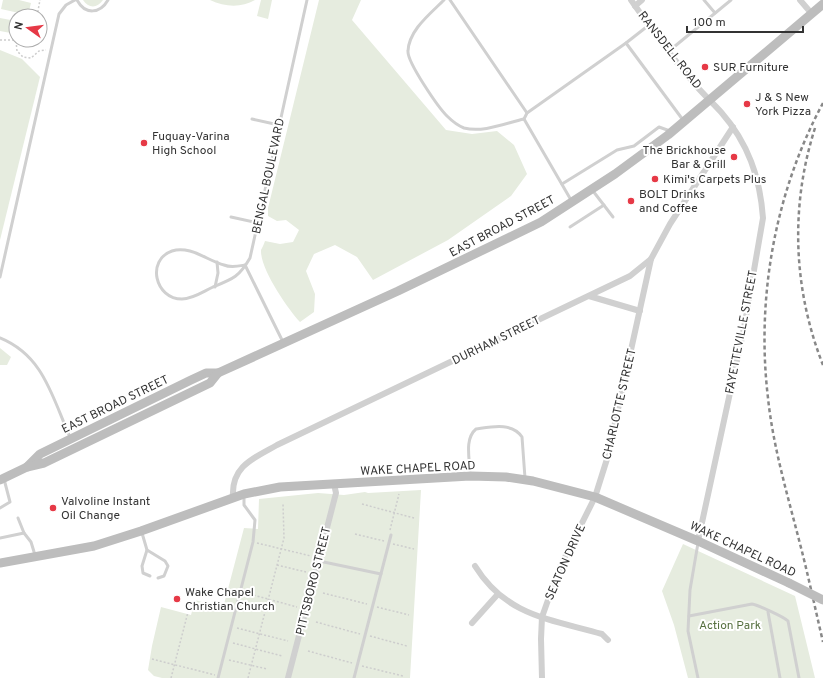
<svg xmlns="http://www.w3.org/2000/svg" width="823" height="678" font-family="Overpass,sans-serif">
  <style>
    .green { fill: #e6ecdf }
    .lines { fill: none; stroke-linecap: round; stroke-linejoin: round }
    .path { stroke: #cdcdcd; stroke-width: 1.5; stroke-dasharray: 2 2; stroke-linecap: butt }
    .lane { stroke: #d0d0d0; stroke-width: 3 }
    .street { stroke: #d0d0d0; stroke-width: 6 }
    .secondary { stroke: #bdbdbd; stroke-width: 9 }
    .rail { stroke: #888; stroke-width: 2.5; stroke-dasharray: 4 3; stroke-linecap: butt }
    .secondary-bridge { stroke: #bdbdbd; stroke-width: 9 }
    .poi-dot { fill: #e63946; stroke: #fff; stroke-width: 1.5 }
    .labels { text-anchor: middle; stroke-width: 4; stroke-linejoin: round; paint-order: stroke }
    .street-label { font-size: 12px; fill: #333; stroke: #fff }
    .poi-label { font-size: 12px; fill: #333; stroke: #fff; text-anchor: start }
    .park-label { font-size: 12px; fill: #56703f; stroke: #fff }
  </style>
  <rect width="100%" height="100%" fill="#fff"/>
  <g class="green">
    <polygon points="3,0 19,0 31,3 28,15 1,9"/>
    <path d="M83,0H103C97,9 88,8 83,0Z"/>
    <path d="M210,0H255C241,8 225,7 210,0Z"/>
    <polygon points="261,0 272,0 268,19 257,16"/>
    <path d="M319,0H361L352,20L446,130L472,134L497,131L514,145L527,174L511,196L448,240L373,280L357,257L335,245L314,254L306,271L315,294L314,312L300,322C288,309 260,269 261,250C262,248 264,244 265,241L280,244L293,242L299,230L286,220L277,221L268,216V208Z"/>
    <polygon points="0,18 16,21 16,34 0,31"/>
    <polygon points="0,50 22,59 40,77 0,240"/>
    <polygon points="0,348 11,357 7,365 0,365"/>
    <polygon points="421,490 410,678 162,678 154,676 148,670 152,646 161,607 191,615 195,600 223,608 244,528 258,529 259,499 318,493 344,495 365,492 368,493"/>
    <polygon points="683,544 795,596 815,678 688,678 674,625 662,591"/>
  </g>
  <g class="lines">
    <g class="path">
      <polyline points="37,16 40,0"/>
      <polyline points="0,40 16,40 31,43 31,40"/>
      <polyline points="16,41 17,51 23,57 31,58 39,51 46,50"/>
      <polyline points="362,504 414,518"/>
      <polyline points="390,530 399,494"/>
      <polyline points="355,534 384,541"/>
      <polyline points="257,543 311,556"/>
      <polyline points="393,544 414,549"/>
      <polyline points="277,565 306,572"/>
      <polyline points="246,593 297,607"/>
      <polyline points="323,593 367,604"/>
      <polyline points="377,607 409,615"/>
      <polyline points="316,622 360,634"/>
      <polyline points="237,628 288,641"/>
      <polyline points="370,636 407,646"/>
      <polyline points="233,643 282,656"/>
      <polyline points="308,651 352,663"/>
      <polyline points="152,659 215,675"/>
      <polyline points="229,660 267,669"/>
      <polyline points="362,666 403,676"/>
      <polyline points="171,678 188,612"/>
      <polyline points="248,678 284,538 283,504"/>
    </g>
    <g class="lane">
      <path d="M77,0C85,15 100,14 108,0"/>
      <path d="M444,0C430,14 409,30 408,51C407,62 438,107 447,116C451,120 459,126 464,128C483,133 506,123 524,119"/>
      <polyline points="450,0 527,113"/>
      <polyline points="704,0 715,13"/>
      <polyline points="649,25 626,43 683,120"/>
      <polyline points="669,51 731,0"/>
      <polyline points="252,119 279,125"/>
      <polyline points="562,184 617,150 634,146 659,127 670,131"/>
      <polyline points="593,191 613,217"/>
      <polyline points="571,200 524,119 527,113 626,43"/>
      <polyline points="231,217 258,223"/>
      <polyline points="570,227 604,205"/>
      <path d="M245,265C239,266 231,268 224,265C208,261 190,245 172,251C146,260 155,299 182,299C193,299 204,291 213,287C233,279 239,277 250,258L307,0"/>
      <polyline points="245,265 283,342"/>
      <polyline points="0,277 59,14 66,5 75,0"/>
      <polyline points="215,287 218,273 217,262"/>
      <path d="M0,338C44,356 52,397 70,437"/>
      <path d="M470,474C470,460 464,439 476,429C491,427 512,422 522,437L525,478"/>
      <polyline points="0,508 10,502 4,479"/>
      <polyline points="18,518 24,533"/>
      <polyline points="142,533 147,550 142,566 143,573 150,576"/>
      <polyline points="0,538 24,533 31,542 35,555"/>
      <polyline points="698,543 690,590 688,631 698,678"/>
      <polyline points="147,550 165,561 168,566 164,576 158,578"/>
      <polyline points="319,561 381,574"/>
      <polyline points="768,612 780,678"/>
      <path d="M689,616L752,604C758,605 784,617 788,621L799,678"/>
      <polyline points="218,678 253,542 255,520 244,505 244,496"/>
      <polyline points="354,678 391,535"/>
    </g>
    <g class="street">
      <path d="M631,0C650,27 670,55 692,81C701,92 711,101 721,112C748,143 760,177 763,218L744,328L698,541"/>
      <polyline points="800,0 812,14"/>
      <polyline points="635,6 642,0"/>
      <polyline points="589,296 640,311"/>
      <path d="M233,497C231,466 254,458 277,445L630,276L651,259L670,224L733,127"/>
      <path d="M475,566C506,616 550,619 602,634L608,640"/>
      <polyline points="472,623 498,594"/>
      <polyline points="288,678 336,493 334,484"/>
      <polyline points="542,678 541,639 542,617 559,569 595,497 607,459 651,259"/>
    </g>
    <g class="secondary">
      <polyline points="27,467 40,454 191,380 206,373 218,373 398,291 541,222 615,174 668,135 823,4"/>
      <polyline points="0,480 27,467 44,463 210,383 218,373"/>
      <polyline points="0,563 94,546 141,531 244,494 280,487 470,476 506,477 533,481 595,497 698,541 789,583"/>
    </g>
    <g class="rail">
      <path d="M823,103C775,192 756,298 768,398C773,446 787,493 799,540C808,574 815,608 823,642"/>
      <path d="M815,128C790,206 793,289 823,365"/>
    </g>
    <polyline class="secondary-bridge" points="789,583 823,600"/>
  </g>
  <g class="poi-dot">
    <circle cx="705" cy="67" r="4"/>
    <circle cx="747" cy="104" r="4"/>
    <circle cx="144" cy="143" r="4"/>
    <circle cx="734" cy="157" r="4"/>
    <circle cx="655" cy="179" r="4"/>
    <circle cx="631" cy="201" r="4"/>
    <circle cx="53" cy="508" r="4"/>
    <circle cx="177" cy="599" r="4"/>
  </g>
  <g class="labels">
    <g class="street-label">
      <text transform="translate(670 50) rotate(52)" y="4">RANSDELL ROAD</text>
      <text transform="translate(268 176) rotate(-78)" y="4">BENGAL BOULEVARD</text>
      <text transform="translate(502 226) rotate(-28)" y="4">EAST BROAD STREET</text>
      <text transform="translate(741 332) rotate(-79)" y="4">FAYETTEVILLE STREET</text>
      <text transform="translate(496 340) rotate(-26)" y="4">DURHAM STREET</text>
      <text transform="translate(115 404) rotate(-26)" y="4">EAST BROAD STREET</text>
      <text transform="translate(619 404) rotate(-77)" y="4">CHARLOTTE STREET</text>
      <text transform="translate(418 468) rotate(-3)" y="4">WAKE CHAPEL ROAD</text>
      <text transform="translate(743 549) rotate(25)" y="4">WAKE CHAPEL ROAD</text>
      <text transform="translate(565 562) rotate(-66)" y="4">SEATON DRIVE</text>
      <text transform="translate(313 581) rotate(-76)" y="4">PITTSBORO STREET</text>
    </g>
    <g class="poi-label">
      <text x="713" y="71">SUR Furniture</text>
      <text x="755" y="101">J &amp; S New<tspan x="755" dy="14">York Pizza</tspan></text>
      <text x="152" y="140">Fuquay-Varina<tspan x="152" dy="14">High School</tspan></text>
      <text x="726" y="154" text-anchor="end">The Brickhouse<tspan x="726" dy="14">Bar &amp; Grill</tspan></text>
      <text x="663" y="183">Kimi's Carpets Plus</text>
      <text x="639" y="198">BOLT Drinks<tspan x="639" dy="14">and Coffee</tspan></text>
      <text x="61" y="505">Valvoline Instant<tspan x="61" dy="14">Oil Change</tspan></text>
      <text x="185" y="596">Wake Chapel<tspan x="185" dy="14">Christian Church</tspan></text>
    </g>
    <g class="park-label">
      <text x="730" y="629">Action Park</text>
    </g>
  </g>
  <g transform="translate(28 28) rotate(284)"><circle r="19" fill="#ffffff" stroke="#adadad"/>
  <path d="M0-3L7 15L0 10L-7 15Z" fill="#e63946"/>
  <text y="-6" font-size="11" font-weight="bold" text-anchor="middle" fill="#333333">N</text>
  </g>
  <path d="M687 26v6h116v-6" fill="none" stroke="#333333" stroke-width="2"/>
  <text x="693" y="26" font-size="12" fill="#333333" stroke="#ffffff" stroke-width="3" paint-order="stroke">100 m</text>
</svg>
